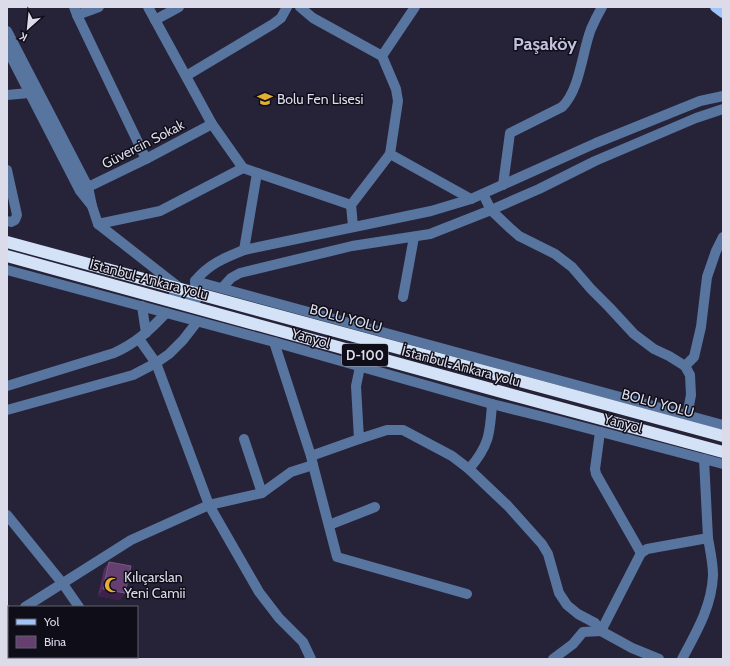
<svg xmlns="http://www.w3.org/2000/svg" width="730" height="666" font-family="Cabin,sans-serif">
  <style>
    .lines { fill: none; stroke-linecap: round; stroke-linejoin: round }
    .minor { stroke: #58759f; stroke-width: 10 }
    .major { stroke: #a0c4f8; stroke-width: 10 }
    .highway { stroke: #d3e2f7; stroke-width: 12 }
    .wall { fill: #572c61 }
    .shaded-wall { fill: #3d214b }
    .building { fill: #653f70; stroke: #785783 }
    .labels { text-anchor: middle; stroke-width: 3; stroke-linejoin: round; paint-order: stroke }
    .shield { fill: #0f0e18; stroke: #9e9eab; stroke-width: 1 }
    .shield-label { font-size: 13px; font-weight: bold; fill: #dcdbea }
    .poi-label { font-size: 14px; fill: #dcdbea; stroke: #0f0e18; text-anchor: start }
    .street-label { font-size: 14px; fill: #dcdbea; stroke: #0f0e18 }
    .district-label { font-size: 18px; font-weight: bold; fill: #c2c0dd; stroke: #0f0e18 }
  </style>
  <rect width="100%" height="100%" fill="#262339"/>
  <g class="lines">
    <g class="minor">
      <polyline points="74,7 77,15 99,7"/>
      <polyline points="148,7 212,124 243,168"/>
      <polyline points="300,7 313,18 382,56"/>
      <polyline points="415,7 382,56 396,89 398,101 390,154 471,199"/>
      <polyline points="77,15 146,159"/>
      <polyline points="155,20 179,7"/>
      <polyline points="7,31 88,187 92,206 80,191 7,49"/>
      <polyline points="186,76 273,24 281,18 287,7"/>
      <polyline points="7,95 29,93"/>
      <polyline points="7,170 17,215 15,220 11,222 7,221"/>
      <path d="M503,185L510,133L562,107C580,90 582,52 591,29C594,22 598,14 602,7"/>
      <polyline points="82,190 146,159 212,124"/>
      <polyline points="483,194 491,210 511,229 519,236 555,254 572,267 591,289 609,307 634,334 654,349 669,356 685,366 690,375 691,395 687,416"/>
      <polyline points="92,206 98,224 181,289"/>
      <polyline points="98,224 160,211 243,168 351,205"/>
      <polyline points="353,226 351,205 390,154"/>
      <polyline points="244,250 257,173"/>
      <polyline points="7,270 274,342 492,404 548,418 723,464"/>
      <path d="M195,281C209,264 224,258 244,250L431,211L471,199L596,143L700,101L723,96"/>
      <polyline points="222,288 231,278 240,273 352,246 430,234 491,210 539,189 595,161 696,118 723,109"/>
      <polyline points="174,293 196,300 195,281 723,425"/>
      <polyline points="403,297 414,237"/>
      <polyline points="142,306 146,333"/>
      <polyline points="139,339 156,363 209,505 259,592 279,618 303,642 311,659"/>
      <polyline points="274,342 311,456 359,439"/>
      <polyline points="685,366 694,357 701,327 707,277 716,251 723,237"/>
      <polyline points="360,367 356,386 359,439 387,430 403,430 452,456 469,469 508,506 542,544 548,554 559,593 567,605 578,614 595,623 601,631 632,648 659,659"/>
      <path d="M7,386L114,353C136,343 149,331 166,313"/>
      <polyline points="7,410 133,375 156,363 169,354 183,340 197,322"/>
      <polyline points="600,432 595,469 596,474 641,553 647,549 708,538 704,459"/>
      <polyline points="244,439 262,493"/>
      <polyline points="313,465 337,557 467,594"/>
      <path d="M469,469C489,446 490,434 492,404"/>
      <polyline points="7,515 63,584 79,607"/>
      <polyline points="329,525 375,507"/>
      <polyline points="25,607 131,540 209,505 262,493 291,472 313,465 311,456"/>
      <polyline points="7,610 9,613"/>
      <polyline points="116,657 118,659"/>
      <polyline points="37,659 42,657"/>
      <polyline points="553,659 573,644 583,632 601,631 641,553"/>
      <path d="M682,659C696,633 712,606 713,575C713,563 710,550 708,538"/>
    </g>
    <polyline class="major" points="715,7 723,13"/>
    <g class="highway">
      <polyline points="7,242 723,436"/>
      <path d="M7,256C246,321 484,388 723,452"/>
    </g>
  </g>
  <polygon class="wall" points="109,562 125,593 120,600 98,596 104,569"/>
  <polygon class="shaded-wall" points="103,589 125,593 120,600 98,596"/>
  <polygon class="building" points="109,562 131,566 125,593 103,589"/>
  <defs>
    <g id="school-bare" transform="scale(1.2)"><path d="M0-5L7-2L0 1L-7-2ZM-4 1L0 2.5L4 1V4Q0 6-4 4Z" fill="#e3ae35" stroke="#0f0e18" stroke-width="2.5" paint-order="stroke"/></g>
    <g id="mosque-bare" transform="scale(1.2)"><path d="M3.5-4.9A6 6 0 1 0 3.5 4.9A5 5 0 1 1 3.5-4.9Z" fill="#e3ae35" stroke="#0f0e18" stroke-width="2.5" paint-order="stroke"/></g>
  </defs>
  <g fill-rule="evenodd">
    <use href="#school-bare" x="265" y="99"/>
    <use href="#mosque-bare" x="112" y="585"/>
  </g>
  <g class="labels">
    <rect class="shield" x="342" y="344" width="46" height="22" rx="3"/>
    <g class="shield-label">
      <text x="365" y="360">D-100</text>
    </g>
    <g class="poi-label">
      <text x="277" y="104">Bolu Fen Lisesi</text>
      <text x="124" y="582">Kılıçarslan<tspan x="124" dy="16">Yeni Camii</tspan></text>
    </g>
    <g class="street-label">
      <text transform="translate(143 144) rotate(-27)" y="5">Güvercin Sokak</text>
      <text transform="translate(149 279) rotate(15)" y="5">İstanbul-Ankara yolu</text>
      <text transform="translate(346 318) rotate(15)" y="5">BOLU YOLU</text>
      <text transform="translate(311 338) rotate(16)" y="5">Yanyol</text>
      <text transform="translate(461 366) rotate(15)" y="5">İstanbul-Ankara yolu</text>
      <text transform="translate(658 403) rotate(15)" y="5">BOLU YOLU</text>
      <text transform="translate(623 423) rotate(15)" y="5">Yanyol</text>
    </g>
    <g class="district-label">
      <text x="545" y="50">Paşaköy</text>
    </g>
  </g>
  <rect width="730" height="666" fill="none" stroke="#dcdbea" stroke-width="16"/>
  <rect x="8" y="606" width="130" height="52" fill="#0f0e18" stroke="#61606c"/>
  <rect x="16" y="619" width="20" height="6" fill="#a0c4f8" stroke="#61606c"/>
  <text x="44" y="626" font-size="12" fill="#dcdbea">Yol</text>
  <rect x="16" y="636" width="20" height="12" fill="#653f70" stroke="#61606c"/>
  <text x="44" y="646" font-size="12" fill="#dcdbea">Bina</text>
  <g transform="translate(28 28) rotate(207)" stroke="#0f0e18" stroke-width="3" paint-order="stroke">
  <path d="M0-3L7 15L0 10L-7 15Z" fill="#dcdbea"/>
  <text y="-6" font-size="11" font-weight="bold" text-anchor="middle" fill="#dcdbea">K</text>
  </g>
</svg>
